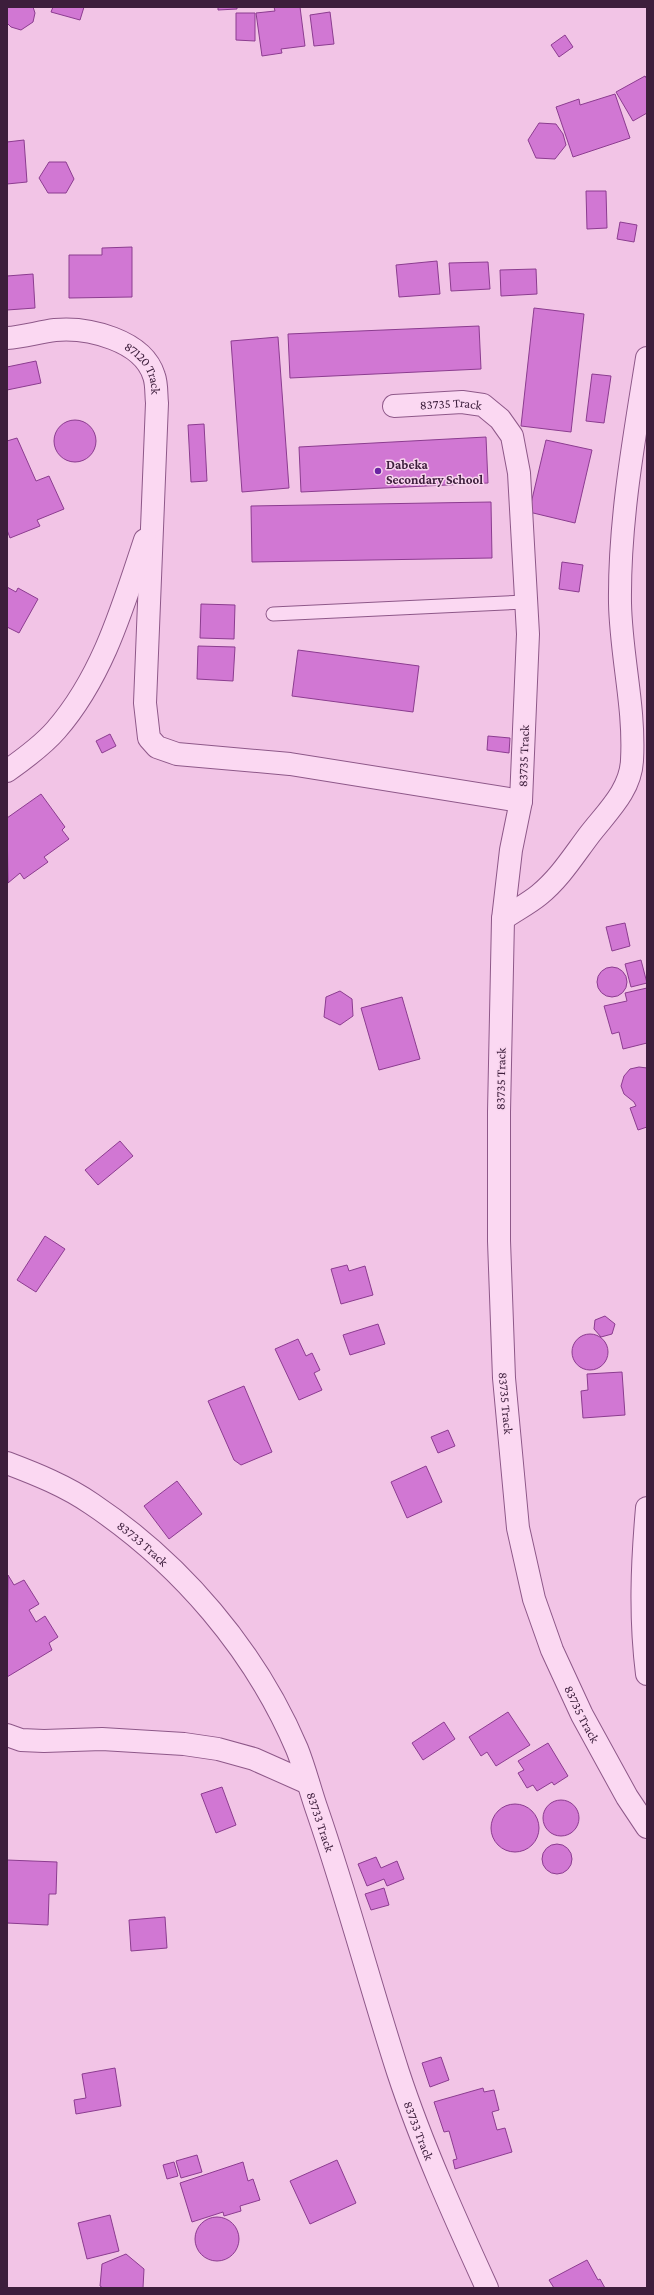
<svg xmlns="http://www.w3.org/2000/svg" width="654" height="2295" font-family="'Crimson Pro',serif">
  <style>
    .building { fill: #d177d3; stroke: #8c3c90 }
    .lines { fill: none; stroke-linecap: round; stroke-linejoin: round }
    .lane-casing { stroke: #8e5889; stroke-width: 15 }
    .street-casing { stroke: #8e5889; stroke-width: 24 }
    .lane { stroke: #fbd8f2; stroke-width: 13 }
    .street { stroke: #fbd8f2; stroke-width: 22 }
    .poi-dot { fill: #6a23a3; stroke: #f8d4ee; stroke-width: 1.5 }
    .labels { text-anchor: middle; stroke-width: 3; stroke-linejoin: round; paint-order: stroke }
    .street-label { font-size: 13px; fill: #3d1e3c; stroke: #f8d4ee }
    .poi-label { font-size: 13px; font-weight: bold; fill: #3d1e3c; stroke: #f8d4ee; text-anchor: start }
  </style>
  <rect width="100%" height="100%" fill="#f2c4e6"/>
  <g class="building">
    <polygon points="7,7 33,7 35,13 33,22 21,30 11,27 7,23"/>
    <polygon points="53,7 84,7 80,20 51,12"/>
    <polygon points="218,7 237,7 237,9 218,10"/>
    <polygon points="274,7 300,7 305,46 281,49 282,53 262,56 256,13 275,11"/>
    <polygon points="330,12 334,44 314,46 310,15"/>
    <polygon points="236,13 255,13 255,41 236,40"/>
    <polygon points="565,35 573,47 559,57 551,45"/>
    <polygon points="645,76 647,79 647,113 633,121 616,92"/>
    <polygon points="615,94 630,138 573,157 556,107 579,99 580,105"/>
    <polygon points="539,123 556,124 563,134 566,145 555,159 536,158 528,140"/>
    <polygon points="24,140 27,182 7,184 7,142"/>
    <polygon points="49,162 66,162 74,179 66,193 48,193 39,178"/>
    <polygon points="586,191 606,191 607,228 587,229"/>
    <polygon points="620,222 637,225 634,242 617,239"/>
    <polygon points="132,247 132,297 69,298 69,255 102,255 102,248"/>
    <polygon points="437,261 440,294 399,297 396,265"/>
    <polygon points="488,262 490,289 451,291 449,263"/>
    <polygon points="536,269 537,294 501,296 500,270"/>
    <polygon points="33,274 35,308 7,310 7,276"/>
    <polygon points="534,308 584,314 571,432 521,426"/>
    <polygon points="479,326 481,369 290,378 288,334"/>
    <polygon points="278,337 289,488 242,492 231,341"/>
    <polygon points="36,361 41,383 7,390 7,367"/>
    <polygon points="592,374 611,376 604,423 586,421"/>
    <circle cx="75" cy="441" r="21"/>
    <polygon points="204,424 207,481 191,482 188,425"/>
    <polygon points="486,437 488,483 301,492 299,447"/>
    <polygon points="17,438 36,481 49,476 64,509 37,520 40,526 10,538 7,530 7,441"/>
    <polygon points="546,440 592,450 575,523 529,512"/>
    <polygon points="491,502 492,558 252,562 251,506"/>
    <polygon points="562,562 583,565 579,592 559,589"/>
    <polygon points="7,587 16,592 18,588 38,599 19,633 7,627"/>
    <polygon points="201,604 235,605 234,639 200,638"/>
    <polygon points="198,646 235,647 233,681 197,679"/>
    <polygon points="298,650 419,666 413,712 292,696"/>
    <polygon points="110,734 116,746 102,753 96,741"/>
    <polygon points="488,736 510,738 509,753 487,750"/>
    <polygon points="41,794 65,827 62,830 69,839 44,857 48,862 24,879 20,873 8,883 7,818"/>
    <polygon points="625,923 630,946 612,951 606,927"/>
    <polygon points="641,960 647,983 631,987 625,964"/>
    <circle cx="612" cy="982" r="15"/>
    <polygon points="647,988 647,1043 623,1049 619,1032 612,1034 604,1006 627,1001 625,993"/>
    <polygon points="340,991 352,999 353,1016 340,1025 324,1017 326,997"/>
    <polygon points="402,997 420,1059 379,1070 361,1008"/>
    <polygon points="639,1067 647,1068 647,1127 638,1130 630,1108 636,1106 634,1102 624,1094 621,1086 624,1076 630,1069"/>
    <polygon points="120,1141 133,1156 98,1185 85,1170"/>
    <polygon points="45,1236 65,1249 36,1292 17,1280"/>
    <polygon points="347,1265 349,1271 365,1266 373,1295 341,1304 331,1269"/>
    <polygon points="605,1316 615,1324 612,1334 601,1337 594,1329 595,1320"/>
    <polygon points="378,1324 385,1344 350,1355 343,1335"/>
    <circle cx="590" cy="1352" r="18"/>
    <polygon points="298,1339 306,1356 312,1353 320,1370 314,1373 322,1390 299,1400 275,1349"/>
    <polygon points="622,1372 625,1415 583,1418 581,1391 588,1390 587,1374"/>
    <polygon points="244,1386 272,1452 241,1465 234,1460 208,1401"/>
    <polygon points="448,1430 455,1446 438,1453 431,1437"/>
    <polygon points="426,1466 442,1502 407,1518 391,1482"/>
    <polygon points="177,1481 202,1514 169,1539 144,1506"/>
    <polygon points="8,1575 14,1585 24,1580 39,1604 29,1610 36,1622 45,1616 58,1637 49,1643 52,1650 7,1677"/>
    <polygon points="508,1712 530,1745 496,1766 487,1752 481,1756 469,1737"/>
    <polygon points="444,1722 455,1739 423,1760 412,1743"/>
    <polygon points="548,1743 568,1776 554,1785 552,1782 537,1791 533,1785 527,1788 518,1773 524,1770 518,1761"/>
    <polygon points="222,1787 236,1825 216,1833 201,1794"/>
    <circle cx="561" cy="1818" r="18"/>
    <circle cx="515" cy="1828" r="24"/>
    <circle cx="557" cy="1859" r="15"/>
    <polygon points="376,1857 381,1868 397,1861 404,1879 387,1886 384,1879 367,1886 358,1864"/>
    <polygon points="7,1860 57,1862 56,1894 49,1894 48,1925 7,1923"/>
    <polygon points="384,1888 389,1905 371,1910 365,1894"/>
    <polygon points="165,1917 167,1948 131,1951 129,1920"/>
    <polygon points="441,2057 449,2080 430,2087 422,2063"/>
    <polygon points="115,2068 121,2106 76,2114 74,2100 86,2098 82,2074"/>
    <polygon points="483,2088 484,2092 494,2090 499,2110 492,2112 497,2130 505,2128 512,2152 455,2169 453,2160 457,2159 449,2131 444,2132 434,2102"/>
    <polygon points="197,2155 202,2172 181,2178 176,2161"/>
    <polygon points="337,2160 356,2203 310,2224 290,2181"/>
    <polygon points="174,2162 178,2176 167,2179 163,2165"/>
    <polygon points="243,2162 248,2181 253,2179 260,2200 240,2206 241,2211 224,2216 223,2212 192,2222 180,2183"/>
    <polygon points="110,2215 119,2251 87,2259 78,2223"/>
    <circle cx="217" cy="2239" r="22"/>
    <polygon points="126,2254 144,2269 143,2288 103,2288 100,2286 102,2264"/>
    <polygon points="587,2260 598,2280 600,2279 605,2288 554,2288 549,2280"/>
  </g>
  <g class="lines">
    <g class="lane-casing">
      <polyline id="lane" points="273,614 526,602"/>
    </g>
    <g class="street-casing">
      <g id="street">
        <path id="s1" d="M7,338C23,337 39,332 55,330C88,327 143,340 154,376C157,384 156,395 157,403L145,703L149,738L157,747L177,754L290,764L521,801"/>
        <path id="s2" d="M394,406L462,402L483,405L500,419L512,436L519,473L528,634L521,801L511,850L503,919L499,1112V1241L504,1378L518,1528L534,1599L552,1650L582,1715L627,1797L647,1827"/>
        <path d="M7,771C24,759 43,745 56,730C103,676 123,606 145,540"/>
        <path d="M503,919C514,911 528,904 539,895C560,878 574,855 590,834C607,812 631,790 632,760C635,707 621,656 620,603C619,521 634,439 647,358"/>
        <path id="s3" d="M7,1463C36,1474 66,1486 92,1504C180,1563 255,1650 297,1749C305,1769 310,1790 317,1810C347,1897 370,1985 398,2072C422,2145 455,2218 487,2288"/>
        <path d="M647,1508C642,1565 640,1618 647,1674"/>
        <polyline points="7,1735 21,1740 44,1741 102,1739 184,1744 218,1749 254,1759 308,1783"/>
      </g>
    </g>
    <use href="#lane" class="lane"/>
    <use href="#street" class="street"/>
  </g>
  <circle class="poi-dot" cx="378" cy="471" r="4"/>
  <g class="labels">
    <g class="street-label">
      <text dy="5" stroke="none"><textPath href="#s1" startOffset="153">87120 Track</textPath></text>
      <text dy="5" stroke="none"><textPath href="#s2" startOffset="57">83735 Track</textPath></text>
      <text transform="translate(523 756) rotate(-88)" y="5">83735 Track</text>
      <text transform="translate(500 1079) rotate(-89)" y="5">83735 Track</text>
      <text dy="5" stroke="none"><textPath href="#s2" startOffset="1102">83735 Track</textPath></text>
      <text dy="5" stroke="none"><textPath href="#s3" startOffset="159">83733 Track</textPath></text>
      <text dy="5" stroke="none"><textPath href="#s2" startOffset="1425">83735 Track</textPath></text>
      <text dy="5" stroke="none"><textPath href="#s3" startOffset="495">83733 Track</textPath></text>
      <text dy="5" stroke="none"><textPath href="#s3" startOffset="819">83733 Track</textPath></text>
    </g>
    <g class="poi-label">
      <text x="386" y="469">Dabeka<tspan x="386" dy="15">Secondary School</tspan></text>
    </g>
  </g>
  <rect width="654" height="2295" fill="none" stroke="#3d1e3c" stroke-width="16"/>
</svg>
